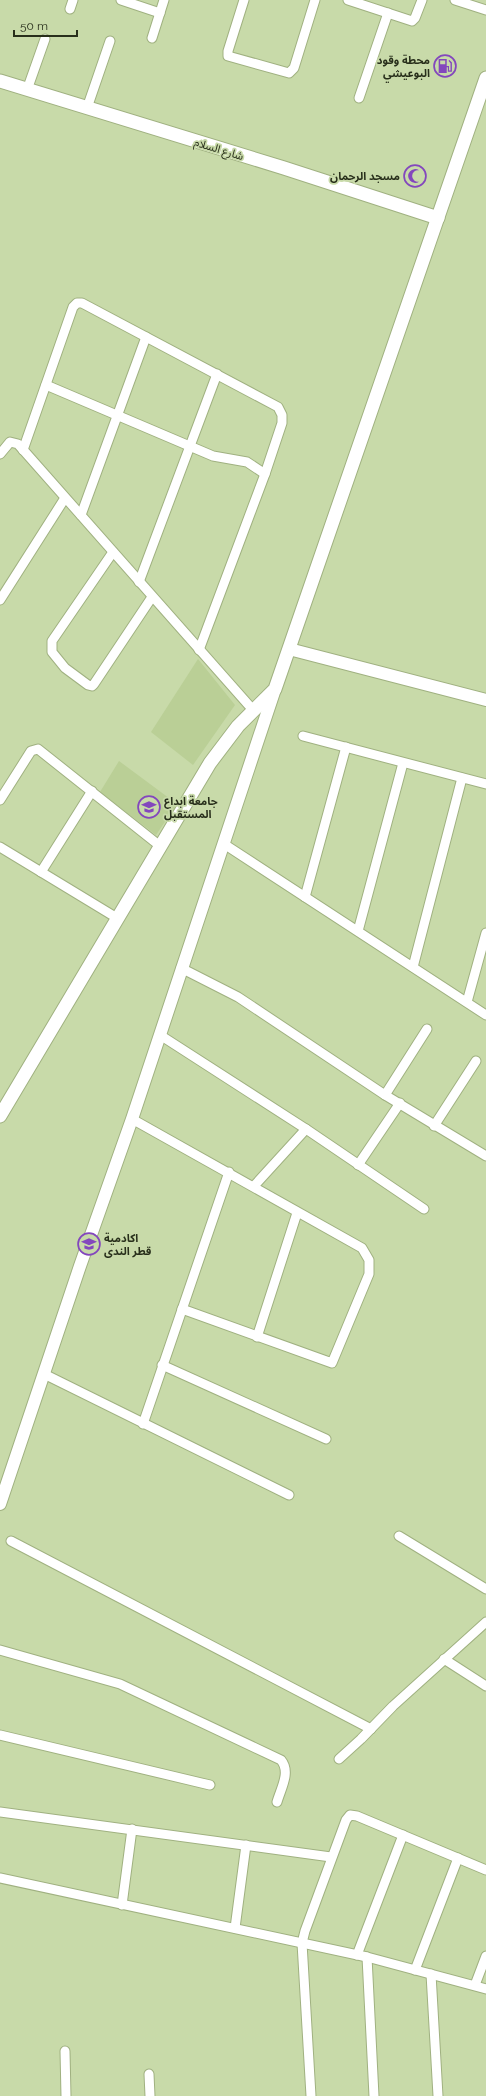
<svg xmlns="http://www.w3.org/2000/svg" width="486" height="2096" font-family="Raleway,'Noto Sans Arabic',sans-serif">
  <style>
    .built { fill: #bacf96 }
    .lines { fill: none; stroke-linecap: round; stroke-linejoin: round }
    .minor-casing { stroke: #a0b181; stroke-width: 11 }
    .tertiary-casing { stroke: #a0b181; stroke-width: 14 }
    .secondary-casing { stroke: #a0b181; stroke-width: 15 }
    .minor { stroke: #fff; stroke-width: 9 }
    .tertiary { stroke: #fff; stroke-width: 12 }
    .secondary { stroke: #fff; stroke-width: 13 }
    .labels { text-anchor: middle; stroke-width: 3.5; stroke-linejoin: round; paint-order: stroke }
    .poi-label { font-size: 11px; font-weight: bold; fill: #282f1b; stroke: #c8daa9; text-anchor: end }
    .street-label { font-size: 11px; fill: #282f1b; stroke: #c8daa9 }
  </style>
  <rect width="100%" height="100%" fill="#c8daa9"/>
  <g class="built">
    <polygon points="198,659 235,705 193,765 151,732"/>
    <polygon points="119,761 177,804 156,835 100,792"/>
  </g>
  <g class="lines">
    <g class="minor-casing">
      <g id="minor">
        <polyline points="121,0 160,13"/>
        <polyline points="244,0 228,51 228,56 289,73 294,68 315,0"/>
        <polyline points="348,0 412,21 415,18 422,0"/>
        <polyline points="455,0 486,10"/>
        <polyline points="70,9 73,0"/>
        <polyline points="152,38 164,0"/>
        <polyline points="27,90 45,39"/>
        <polyline points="359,98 388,13"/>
        <polyline points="87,108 110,41"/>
        <polyline points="46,385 213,456 247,462 265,474"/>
        <polyline points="23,450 73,307 77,303 82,303 278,407 282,415 282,423 265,474 199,650"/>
        <polyline points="0,454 10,442 18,444 253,710"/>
        <polyline points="81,515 146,337"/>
        <polyline points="113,552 52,641 52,652 65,668 88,685 92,686 94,684 152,597"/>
        <polyline points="139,582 217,374"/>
        <polyline points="0,600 65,498"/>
        <polyline points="303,736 486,784"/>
        <polyline points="0,800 31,751 38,749 160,846"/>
        <polyline points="224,844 486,1015"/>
        <polyline points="0,847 117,918"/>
        <polyline points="41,872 92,791"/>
        <polyline points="305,897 346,747"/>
        <polyline points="358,931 403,763"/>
        <polyline points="413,967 462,778"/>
        <polyline points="181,968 238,997 385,1095 486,1156"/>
        <polyline points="467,1002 486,933"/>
        <polyline points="160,1035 306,1129 424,1209"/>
        <polyline points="385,1095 427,1029"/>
        <polyline points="132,1119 362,1248 369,1260 369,1274 332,1363 182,1309"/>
        <polyline points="434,1126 476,1061"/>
        <polyline points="358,1165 400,1103"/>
        <polyline points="254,1186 306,1129"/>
        <polyline points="257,1337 297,1213"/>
        <polyline points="162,1365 326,1439"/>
        <polyline points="44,1374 289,1495"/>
        <polyline points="143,1424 229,1172"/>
        <polyline points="399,1536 486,1589"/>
        <polyline points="11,1541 371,1729"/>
        <path d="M0,1650L120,1684L281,1760C291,1772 281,1788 277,1802"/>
        <polyline points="444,1659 486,1686"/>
        <polyline points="0,1735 210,1785"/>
        <polyline points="339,1759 361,1739 393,1706 486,1622"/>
        <polyline points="0,1812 331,1857"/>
        <polyline points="0,1878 367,1957 486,1989"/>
        <polyline points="122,1905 132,1829"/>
        <polyline points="235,1928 246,1845"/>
        <polyline points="357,1955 403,1835"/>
        <polyline points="367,1957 374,2096"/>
        <polyline points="415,1970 458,1858"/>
        <polyline points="431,1974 438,2096"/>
        <polyline points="475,1985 486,1956"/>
        <polyline points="65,2051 66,2096"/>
        <polyline points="149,2074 150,2096"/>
        <polyline points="311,2096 302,1943 305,1931 346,1820 350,1815 357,1816 486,1870"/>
      </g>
    </g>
    <g class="tertiary-casing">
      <g id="tertiary">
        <polyline points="289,649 486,700"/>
        <polyline points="0,1504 80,1266 132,1119 275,689"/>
      </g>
    </g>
    <g class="secondary-casing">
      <g id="secondary">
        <polyline points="0,81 284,168 438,218"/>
        <polyline points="0,1116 210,763 238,726 275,689 486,78"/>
      </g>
    </g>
    <use href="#minor" class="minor"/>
    <use href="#tertiary" class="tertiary"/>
    <use href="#secondary" class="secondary"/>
  </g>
  <defs>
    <g id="fuel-ring" transform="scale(1.15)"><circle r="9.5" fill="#c8daa9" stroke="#8347bd" stroke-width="1.5"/><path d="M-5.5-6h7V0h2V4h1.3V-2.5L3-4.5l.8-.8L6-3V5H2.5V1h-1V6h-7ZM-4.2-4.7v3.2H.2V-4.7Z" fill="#8347bd"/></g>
    <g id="mosque-ring" transform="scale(1.15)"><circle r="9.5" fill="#c8daa9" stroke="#8347bd" stroke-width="1.5"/><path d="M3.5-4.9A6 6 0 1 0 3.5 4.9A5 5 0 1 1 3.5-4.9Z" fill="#8347bd"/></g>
    <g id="university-ring" transform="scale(1.15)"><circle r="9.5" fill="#c8daa9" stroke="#8347bd" stroke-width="1.5"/><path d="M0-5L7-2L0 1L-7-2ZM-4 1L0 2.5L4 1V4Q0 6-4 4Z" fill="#8347bd"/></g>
    <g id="school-ring" transform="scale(1.15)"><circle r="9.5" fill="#c8daa9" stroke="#8347bd" stroke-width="1.5"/><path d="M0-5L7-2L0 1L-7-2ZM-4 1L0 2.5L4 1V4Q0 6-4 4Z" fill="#8347bd"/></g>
  </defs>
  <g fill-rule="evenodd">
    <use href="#fuel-ring" x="445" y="66"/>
    <use href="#mosque-ring" x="415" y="176"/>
    <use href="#university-ring" x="149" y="807"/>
    <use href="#school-ring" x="89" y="1244"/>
  </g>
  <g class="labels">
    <g class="poi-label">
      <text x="430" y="64">محطة وقود<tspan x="430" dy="13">البوعيشي</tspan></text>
      <text x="400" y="180">مسجد الرحمان</text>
      <text x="164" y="805" text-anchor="start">جامعة ابداع<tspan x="164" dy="13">المستقبل</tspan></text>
      <text x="104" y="1242" text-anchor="start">اكادمية<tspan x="104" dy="13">قطر الندى</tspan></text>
    </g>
    <g class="street-label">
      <text transform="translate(219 149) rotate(17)" y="4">شارع السلام</text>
    </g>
  </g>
  <path d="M14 30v6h63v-6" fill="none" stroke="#282f1b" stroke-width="2"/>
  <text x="20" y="30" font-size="12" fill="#282f1b" stroke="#c8daa9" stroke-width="3" paint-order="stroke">50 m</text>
</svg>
